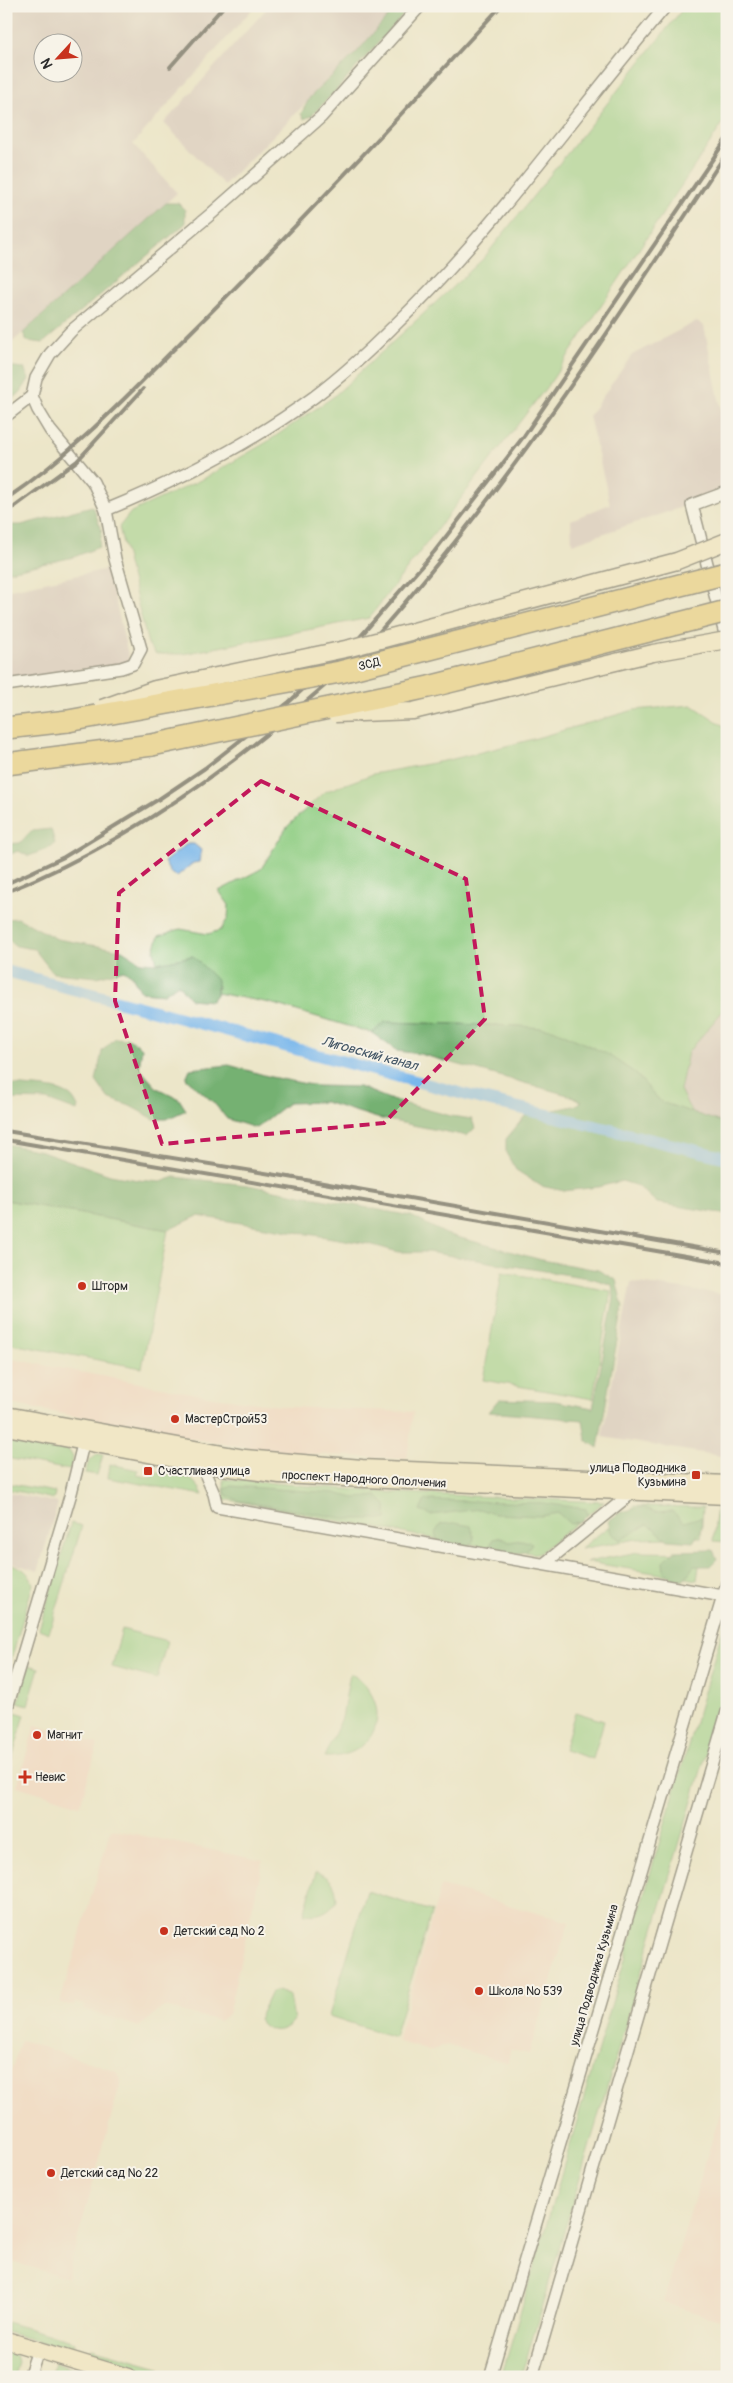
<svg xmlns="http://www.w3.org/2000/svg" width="733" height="2383" font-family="Pangolin,sans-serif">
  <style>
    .built { fill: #f5d2c2 }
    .industrial { fill: #d1bfbd; fill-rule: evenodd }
    .green { fill: #90ce84; stroke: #5e7c58 }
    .forest { fill: #74b172; stroke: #506e4e }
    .water { fill: #79b7ec; stroke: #52718c }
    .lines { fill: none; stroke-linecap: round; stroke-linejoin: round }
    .canal { stroke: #79b7ec; stroke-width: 12 }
    .street-casing { stroke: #484743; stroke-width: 14 }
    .secondary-casing { stroke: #484743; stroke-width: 19 }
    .highway-casing { stroke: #484743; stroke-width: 24 }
    .street { stroke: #fff; stroke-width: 11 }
    .secondary { stroke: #f6e9c3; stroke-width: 16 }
    .highway { stroke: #e9c769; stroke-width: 21 }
    .rail { stroke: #2b2b2b; stroke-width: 4 }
    .secondary-bridge-casing { stroke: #484743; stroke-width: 19; stroke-linecap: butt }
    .highway-bridge-casing { stroke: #484743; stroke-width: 24; stroke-linecap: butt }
    .secondary-bridge { stroke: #f6e9c3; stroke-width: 16 }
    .highway-bridge { stroke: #e9c769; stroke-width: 21 }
    .marked { fill: none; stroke: #c2185b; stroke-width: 4; stroke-dasharray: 10 6; stroke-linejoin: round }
    .poi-dot { fill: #c8321e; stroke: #f7f3e8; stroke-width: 2 }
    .labels { text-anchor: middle; stroke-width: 4; stroke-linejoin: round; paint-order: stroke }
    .street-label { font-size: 12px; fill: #2b2b2b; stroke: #f7f3e8 }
    .poi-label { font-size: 12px; fill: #2b2b2b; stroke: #f7f3e8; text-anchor: start }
    .water-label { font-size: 14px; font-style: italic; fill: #425565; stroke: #f7f3e8 }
  </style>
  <rect width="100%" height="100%" fill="#f7f3e8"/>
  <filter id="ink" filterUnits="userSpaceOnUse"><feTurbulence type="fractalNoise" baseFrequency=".02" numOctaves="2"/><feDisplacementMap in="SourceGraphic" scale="10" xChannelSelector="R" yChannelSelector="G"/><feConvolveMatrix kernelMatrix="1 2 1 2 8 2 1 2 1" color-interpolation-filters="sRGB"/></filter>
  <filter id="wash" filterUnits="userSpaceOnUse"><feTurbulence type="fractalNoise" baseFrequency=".0096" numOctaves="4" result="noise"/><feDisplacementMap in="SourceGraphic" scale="20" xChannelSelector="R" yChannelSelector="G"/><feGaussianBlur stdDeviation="1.12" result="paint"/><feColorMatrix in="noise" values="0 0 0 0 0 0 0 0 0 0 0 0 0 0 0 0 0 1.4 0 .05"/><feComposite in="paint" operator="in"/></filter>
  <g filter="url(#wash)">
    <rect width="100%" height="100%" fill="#ece6c9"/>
    <g class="built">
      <polygon points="6,1358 213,1397 287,1407 413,1412 407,1459 277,1452 194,1439 6,1403"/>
      <polygon points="35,1725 98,1744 80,1805 17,1786"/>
      <polygon points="111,1829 263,1861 228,2015 219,2021 164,2007 139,2027 84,2009 85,2004 75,2002 74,2006 60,2003"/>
      <polygon points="441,1886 569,1922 529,2054 510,2049 508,2063 447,2045 429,2051 397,2041"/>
      <polygon points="21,2040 117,2071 121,2081 67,2278 6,2260 6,2087"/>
      <polygon points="722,2107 727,2108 727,2322 663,2303"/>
    </g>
    <g class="industrial">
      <path d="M6,6H255L133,144L177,193L6,348ZM42,42H72V72H42Z"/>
      <polygon points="269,6 397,6 357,52 224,185 164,123"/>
      <polygon points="697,321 704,326 727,437 727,492 572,544 571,520 610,504 589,416 632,355"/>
      <polygon points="108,569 130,663 6,680 6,590"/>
      <polygon points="727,1006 727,1125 694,1117 680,1090 688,1052"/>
      <polygon points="631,1282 727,1295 727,1457 602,1437"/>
      <polygon points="6,1492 58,1503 38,1571 6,1561"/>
    </g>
    <g class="green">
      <polygon points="685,6 727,6 727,117 552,380 369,618 183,654 156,654 148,644 119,527 131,512 205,478 267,442 333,397 483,259"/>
      <polygon points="692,705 727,728 727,1006 688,1052 680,1090 694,1117 661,1102 635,1073 520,1026 386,1022 372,1033 270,1003 217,993 218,986 193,956 157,963 154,950 159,936 180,929 208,934 221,930 228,918 229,905 219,891 261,869 287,827 324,792 373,774 449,760 526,741 634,710"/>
      <polygon points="6,1200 168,1230 142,1368 6,1343"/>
      <polygon points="502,1272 611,1291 593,1399 483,1380"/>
      <polygon points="6,1437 68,1449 73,1457 70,1470 6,1458"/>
      <polygon points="97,1454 103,1455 97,1475 85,1473 89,1461"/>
      <path d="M110,1464L138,1470L137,1475L152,1478L154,1472C176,1476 193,1472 203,1495L108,1478Z"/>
      <polygon points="224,1479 383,1492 604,1502 538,1554 435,1539 224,1499"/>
      <polygon points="6,1483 55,1492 54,1499 6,1489"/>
      <polygon points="717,1505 727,1511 727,1542 713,1541"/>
      <polygon points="635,1506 703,1507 701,1537 637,1539 580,1549"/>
      <polygon points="71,1523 82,1526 49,1633 39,1629"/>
      <polygon points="638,1552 701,1553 697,1580 587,1562"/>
      <path d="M6,1562C20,1567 28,1569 33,1584L6,1678Z"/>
      <polygon points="727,1614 727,1683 521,2377 503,2371"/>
      <polygon points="122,1629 167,1641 157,1679 112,1667"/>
      <polygon points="29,1665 39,1668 28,1705 18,1702"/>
      <path d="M350,1673C397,1702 379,1759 324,1757L342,1718Z"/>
      <polygon points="15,1712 25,1715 6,1778 6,1741"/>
      <polygon points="575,1712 604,1721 593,1759 564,1750"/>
      <path d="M316,1872C332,1878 336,1884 337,1901C327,1913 319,1916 304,1914Z"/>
      <polygon points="367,1891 432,1911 394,2037 329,2016"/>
      <path d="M278,1991L290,1996L294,2020C284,2034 268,2034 258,2019L271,1992Z"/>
      <polygon points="6,2322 75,2342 73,2351 6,2332"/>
      <polygon points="92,2348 159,2367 156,2377 89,2357"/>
      <polygon points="6,2351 16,2355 18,2362 14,2377 6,2377"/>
      <polygon points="54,2363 98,2377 50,2377"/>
    </g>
    <g class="forest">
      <polygon points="397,6 411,6 332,95 311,116 304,119 301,114 310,97 357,52"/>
      <polygon points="166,203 178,203 185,210 185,224 43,343 27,341 23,333"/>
      <polygon points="6,366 24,368 29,379 21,392 6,405"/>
      <polygon points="92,506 94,509 102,532 99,547 74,557 6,572 6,527 11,525 21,525"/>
      <polygon points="51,829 55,843 52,847 29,856 18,851 6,856 6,844 20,843 31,831"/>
      <polygon points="18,918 57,939 122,950 141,962 157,963 193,956 217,980 217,993 211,1001 190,999 178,984 164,994 141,992 132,976 124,970 97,977 53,973 34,949 16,946 6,938 6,919"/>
      <polygon points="385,1022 520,1026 553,1029 607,1054 635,1073 661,1102 727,1124 727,1214 657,1203 638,1186 622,1181 598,1187 564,1191 541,1186 516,1170 506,1153 506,1139 525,1116 574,1106 582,1102 571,1096 420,1054 397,1051 372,1033"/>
      <polygon points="115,1038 130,1039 142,1048 139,1068 157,1088 179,1099 186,1110 167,1119 154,1119 130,1106 108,1098 96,1081 102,1051"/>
      <polygon points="229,1065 271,1077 317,1086 359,1087 392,1100 451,1116 472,1119 475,1128 467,1136 377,1118 325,1102 288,1103 256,1128 227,1119 214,1103 186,1078 190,1069"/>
      <path d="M6,1083C26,1089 51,1084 69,1095C73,1097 76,1103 78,1107L77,1111L47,1100L6,1099Z"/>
      <polygon points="6,1144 42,1151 110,1175 138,1180 161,1182 175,1177 248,1185 411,1216 446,1234 542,1260 598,1270 616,1280 623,1307 598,1448 586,1440 583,1420 488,1412 499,1399 555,1401 593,1408 614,1298 612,1285 594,1279 427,1252 398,1252 369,1244 198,1216 168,1230 6,1200"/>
      <polygon points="231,1486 335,1493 354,1498 377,1496 386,1505 387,1519 348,1519 240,1501 226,1495 225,1489"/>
      <polygon points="425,1500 544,1503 586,1509 588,1515 582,1521 570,1524 558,1513 541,1516 495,1514 480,1509 431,1515 420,1511"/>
      <polygon points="643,1507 655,1512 672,1511 684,1522 701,1517 702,1529 693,1542 668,1540 648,1524 620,1540 611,1533 608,1521 621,1512"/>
      <polygon points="455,1523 471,1526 474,1540 465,1550 438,1543 435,1533 441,1524"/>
      <polygon points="501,1537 509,1542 522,1540 532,1543 526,1552 504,1556 490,1545 494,1539"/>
      <polygon points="713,1550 717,1559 710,1566 694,1566 683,1581 673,1579 664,1572 663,1562 674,1551"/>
    </g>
    <path class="water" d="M187,844H194L201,850L199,862L193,863L177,876C168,874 169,869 164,862Z"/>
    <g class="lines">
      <polyline class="canal" points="6,971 478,1098 727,1158"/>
    </g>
  </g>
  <g filter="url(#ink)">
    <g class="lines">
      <g class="street-casing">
        <g id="street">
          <polyline points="6,416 32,396"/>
          <polyline points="727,492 692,505 727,642"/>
          <path d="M106,510C179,480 250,444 314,397C342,376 368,352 392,328C494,231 574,114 666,6"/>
          <polyline points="6,685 121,668 133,664 141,649 115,559 106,510 93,482 50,430 38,410 32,396 36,378 50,354 71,331 211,214 321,117 420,6"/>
          <polyline points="201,1464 214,1494 217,1507 723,1596"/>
          <polyline points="544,1564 633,1492"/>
          <polyline points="6,1711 71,1493 85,1436"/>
          <polyline points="29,2377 38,2350"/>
          <polyline points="490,2377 727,1583"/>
          <polyline points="532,2377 727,1712"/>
        </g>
      </g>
      <g class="secondary-casing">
        <g id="secondary">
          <polyline points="6,1415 245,1458 362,1468 727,1484"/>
          <polyline points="6,1427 201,1464 280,1475 727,1496"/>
          <polyline points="6,2340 128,2377"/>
        </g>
      </g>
      <g class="highway-casing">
        <g id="highway">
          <polyline points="6,728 68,721"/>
          <polyline points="6,764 152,745"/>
        </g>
      </g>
      <use href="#street" class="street"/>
      <use href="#secondary" class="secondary"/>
      <use href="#highway" class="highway"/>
      <g class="rail">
        <polyline points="170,67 224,6"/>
        <polyline points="727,280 723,323 727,381"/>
        <path d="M6,499C74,453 130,393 188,335C296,228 398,118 501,6"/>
        <polyline points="6,513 77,461 143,389"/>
        <polyline points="6,884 64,857 159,799 205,768 289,702 359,638 434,552 524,436 727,138"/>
        <path d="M6,892C111,850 210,783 296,710C322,688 350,665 373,639C507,490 617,320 727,152"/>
        <polyline points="6,1131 283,1176 727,1253"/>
        <polyline points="6,1140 727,1263"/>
      </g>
      <g class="secondary-bridge-casing">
        <g id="secondary-bridge">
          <polyline points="102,708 155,689 350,648 677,561 727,541"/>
          <polyline points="335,714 413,711 653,653 727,640"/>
        </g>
      </g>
      <g class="highway-bridge-casing">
        <g id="highway-bridge">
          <polyline points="68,721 340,672 727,573"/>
          <polyline points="152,745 429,687 727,611"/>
        </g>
      </g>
      <use href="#secondary-bridge" class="secondary-bridge"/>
      <use href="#highway-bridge" class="highway-bridge"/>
    </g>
  </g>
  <path d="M0 0H733V2383H0ZM261,781L466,879L485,1019L384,1123L162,1144L115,1001L119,893Z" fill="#ece6c9" fill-opacity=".55" fill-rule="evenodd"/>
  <path class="marked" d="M261,781L466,879L485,1019L384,1123L162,1144L115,1001L119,893Z"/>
  <g class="poi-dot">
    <circle cx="82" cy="1286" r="5"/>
    <circle cx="175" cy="1419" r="5"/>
    <rect x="143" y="1466" width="10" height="10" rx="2.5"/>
    <rect x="691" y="1470" width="10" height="10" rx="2.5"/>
    <circle cx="37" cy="1735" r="5"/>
    <path d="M22.5 1769.5h5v5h5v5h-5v5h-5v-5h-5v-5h5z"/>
    <circle cx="164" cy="1931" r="5"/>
    <circle cx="479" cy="1991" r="5"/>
    <circle cx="51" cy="2173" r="5"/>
  </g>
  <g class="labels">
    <g class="street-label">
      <text transform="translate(369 664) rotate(-14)" y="4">ЗСД</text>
      <text transform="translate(364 1479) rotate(3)" y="4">проспект Народного Ополчения</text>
      <text transform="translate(594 1975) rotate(-74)" y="4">улица Подводника Кузьмина</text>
    </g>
    <g class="poi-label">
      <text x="92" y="1290">Шторм</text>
      <text x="185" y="1423">МастерСтрой53</text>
      <text x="686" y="1472" text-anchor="end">улица Подводника<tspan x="686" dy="14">Кузьмина</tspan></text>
      <text x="158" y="1475">Счастливая улица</text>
      <text x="47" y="1739">Магнит</text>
      <text x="35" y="1781">Невис</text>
      <text x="174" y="1935">Детский сад № 2</text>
      <text x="489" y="1995">Школа № 539</text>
      <text x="61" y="2177">Детский сад № 22</text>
    </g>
    <g class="water-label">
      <text transform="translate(370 1053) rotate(15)" y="5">Лиговский канал</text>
    </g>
  </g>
  <rect width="733" height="2383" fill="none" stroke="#f7f3e8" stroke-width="25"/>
  <g transform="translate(58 58) rotate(244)"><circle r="24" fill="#f7f3e8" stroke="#a5a39c"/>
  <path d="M0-4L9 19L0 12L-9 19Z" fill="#c8321e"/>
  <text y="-8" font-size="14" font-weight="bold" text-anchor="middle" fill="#2b2b2b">N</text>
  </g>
</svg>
